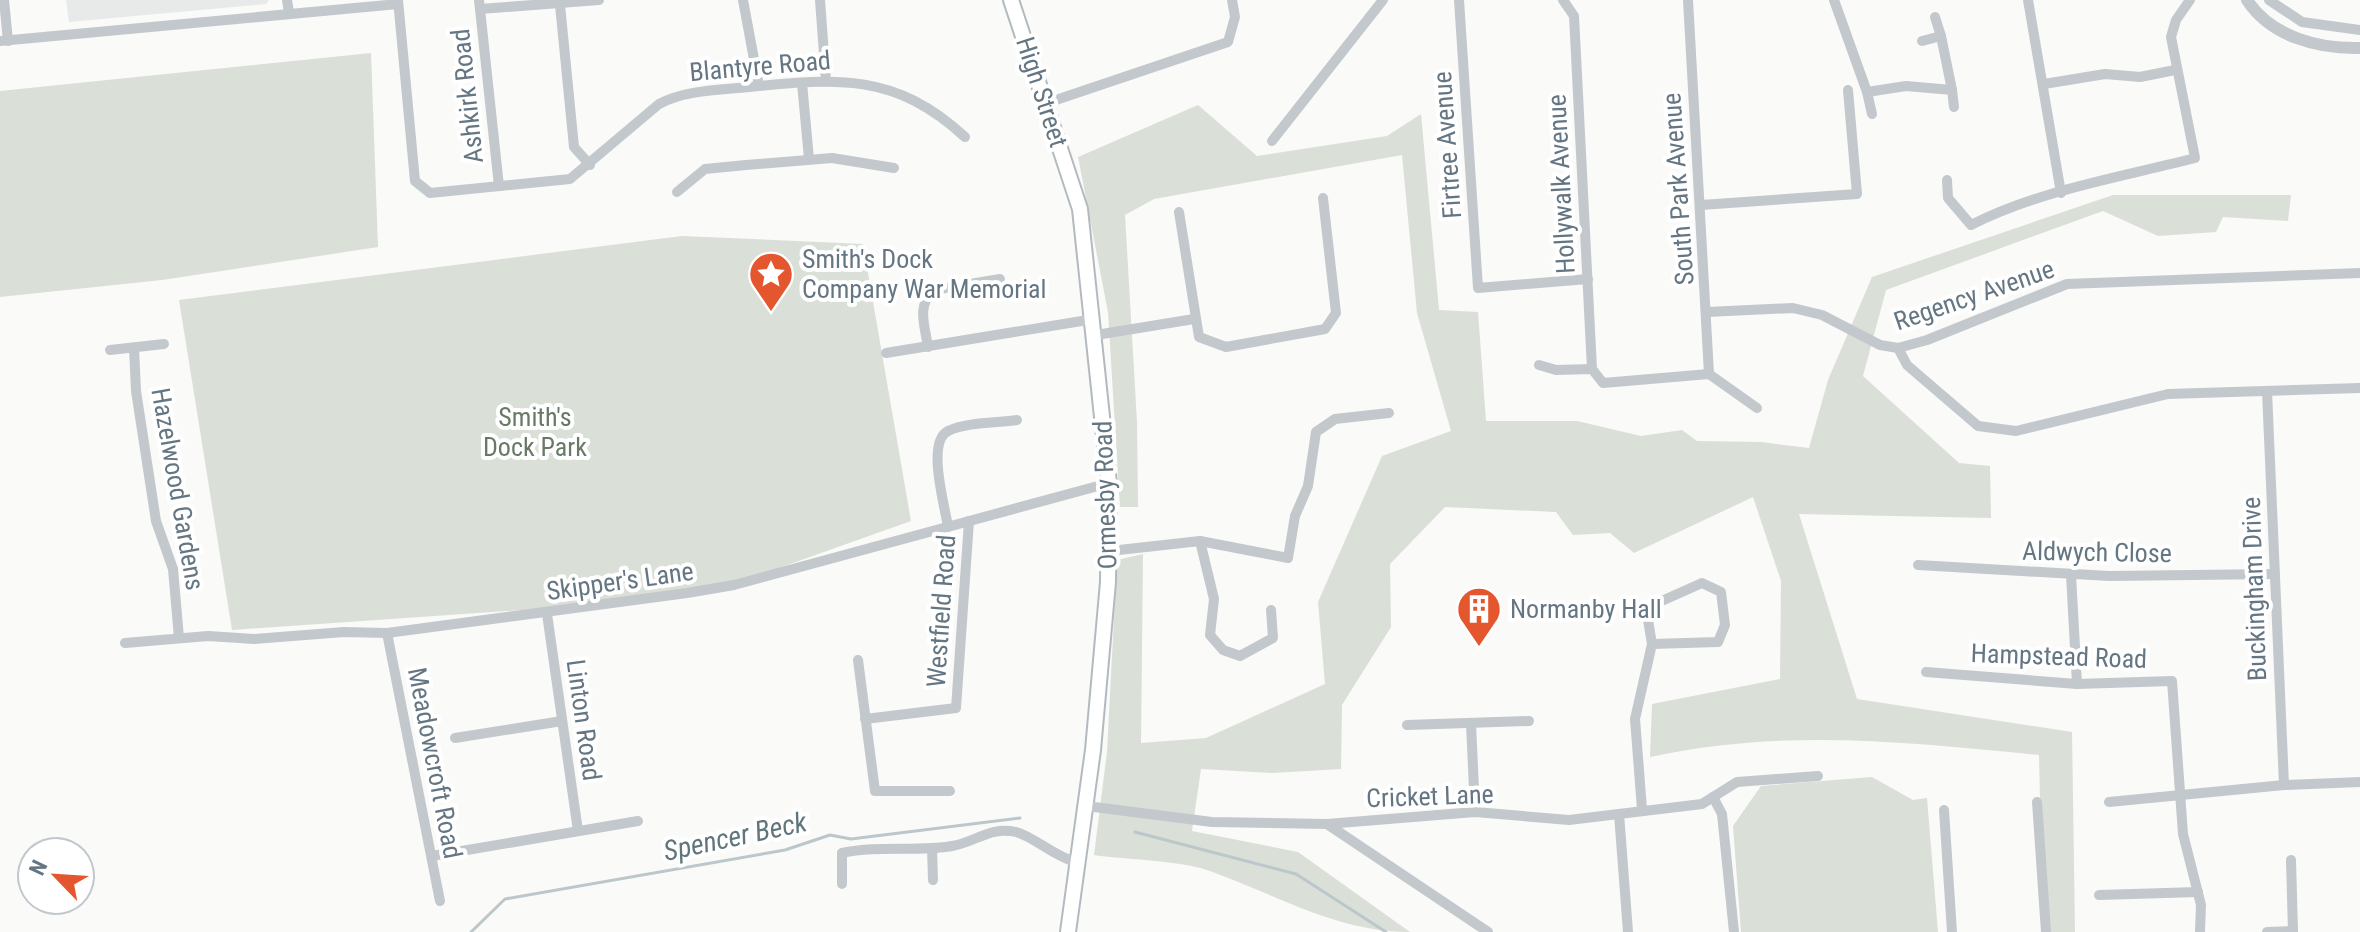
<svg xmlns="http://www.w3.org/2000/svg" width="2360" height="932" font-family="'Roboto Condensed',sans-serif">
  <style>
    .built { fill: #e8e9e9 }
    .green { fill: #dadfd7 }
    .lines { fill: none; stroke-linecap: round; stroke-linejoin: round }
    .stream { stroke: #bbc7cb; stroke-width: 3 }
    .secondary-casing { stroke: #b3babf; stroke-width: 18 }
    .minor { stroke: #c3c8cc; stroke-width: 10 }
    .tertiary { stroke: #c3c8cc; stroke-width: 12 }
    .secondary { stroke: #fff; stroke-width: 14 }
    .labels { text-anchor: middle; stroke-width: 8; stroke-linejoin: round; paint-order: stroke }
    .street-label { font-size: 26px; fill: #657683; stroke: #fff }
    .poi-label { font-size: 26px; fill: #657683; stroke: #fff; text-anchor: start }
    .park-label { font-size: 26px; fill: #687a64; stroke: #fff }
    .water-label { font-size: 28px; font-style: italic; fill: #60757c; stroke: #fff }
  </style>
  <rect width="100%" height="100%" fill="#fafaf8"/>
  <polygon class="built" points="66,0 269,0 266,4 69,22"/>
  <g class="green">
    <polygon points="371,53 378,247 162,280 0,297 0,91"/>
    <path d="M1198,105L1257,156L1387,136L1421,114L1439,310L1478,312L1486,421H1577L1641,436L1682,430L1697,441L1761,442L1809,448L1828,380L1872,277L2113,195H2291L2288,221L2223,217L2216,232L2158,236L2103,211L1886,290L1863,376L1959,463L1990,466L1991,518L1799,514L1857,699L2072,732L2075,932H2043L2039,755C1905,742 1783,728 1650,757L1652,704L1780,679L1781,581L1753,497L1634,553L1610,533L1573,535L1556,512L1445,507L1390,564L1391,627L1342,705L1341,769L1272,773L1201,769L1192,831L1298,852L1410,932C1337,932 1277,895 1210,871C1178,860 1129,860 1094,855L1107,752L1117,560L1143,554L1141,743L1206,738L1325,684L1318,602L1382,456L1451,431L1417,313L1402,155L1154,199L1125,215L1137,422L1138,507H1120L1108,312L1078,157Z"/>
    <polygon points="682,236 863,244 911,521 742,581 537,609 232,630 179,300"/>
    <polygon points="1872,777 1913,800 1927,798 1938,932 1741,932 1733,826 1761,786"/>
  </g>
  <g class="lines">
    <g class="stream">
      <polyline points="1135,832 1296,874 1386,932"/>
      <polyline points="471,932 505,899 785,850 830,835 851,839 1020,818"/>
    </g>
    <g class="secondary-casing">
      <polyline id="secondary" points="1011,0 1080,209 1109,483 1108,582 1093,750 1068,932"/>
    </g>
    <g class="minor">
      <polyline points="4,0 8,41"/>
      <polyline points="287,0 289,13"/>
      <path d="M398,0L415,181L430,193L570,179L659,104C686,90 719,90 749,87C838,78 896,73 965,137"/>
      <polyline points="479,0 499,186"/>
      <polyline points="743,0 759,86"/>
      <polyline points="820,0 826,81"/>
      <polyline points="1459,0 1478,288 1588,279"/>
      <polyline points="1563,0 1574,16 1592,369"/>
      <polyline points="1688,0 1709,374"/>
      <polyline points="1834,0 1867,92 1906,86 1952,90 1954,107"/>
      <polyline points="2028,0 2061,193"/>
      <polyline points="2269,0 2302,22 2360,30"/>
      <polyline points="560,5 574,147 590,165"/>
      <polyline points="480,9 599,0"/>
      <polyline points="1935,17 1941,36"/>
      <polyline points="0,41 398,4"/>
      <polyline points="1922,41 1941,36 1952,90"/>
      <polyline points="802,83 809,159"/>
      <polyline points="2044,84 2105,74 2140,77 2175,70"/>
      <polyline points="1867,92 1872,114"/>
      <polyline points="1044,104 1228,42 1235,17 1232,0"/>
      <polyline points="1272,141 1383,0"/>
      <path d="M1947,180L1948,198L1971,225C2040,190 2121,177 2195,158L2171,37L2176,20L2190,0"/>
      <polyline points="677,192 705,169 746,165 832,158 894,168"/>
      <polyline points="1701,205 1857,194 1848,90"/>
      <polyline points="1179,212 1199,337 1226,347 1325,329 1336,313 1323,198"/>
      <polyline points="1707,312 1793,308 1822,315 1880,345 1898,348 1927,340 2067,284 2360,273"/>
      <polyline points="1096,335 1194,319"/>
      <path d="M928,347C925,326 916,305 934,290L1000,279"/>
      <polyline points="134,348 136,391 156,521 173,569 179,638"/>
      <polyline points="1898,348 1907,365 1978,426 2016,431 2168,394 2360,388"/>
      <polyline points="110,350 164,344"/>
      <polyline points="886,353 1094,319"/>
      <polyline points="1539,365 1556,370 1592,369 1603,383 1709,374 1757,408"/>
      <polyline points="2267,391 2284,785"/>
      <path d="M948,527C945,506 926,442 948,431C967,422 997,423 1017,420"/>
      <polyline points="1200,541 1214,599 1210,635 1223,650 1240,656 1273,638 1271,610"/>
      <polyline points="1110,551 1200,541 1288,558 1295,516 1308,486 1316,432 1335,419 1389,413"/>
      <polyline points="1918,565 2109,576 2275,574"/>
      <polyline points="2071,575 2077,684"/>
      <polyline points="547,614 578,831"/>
      <polyline points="387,633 440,901"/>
      <polyline points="125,643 208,636 254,639 344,632 387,633 687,593 734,585 1109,483"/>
      <polyline points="858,660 875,791 950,791"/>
      <polyline points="1926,672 2077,684 2172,681 2183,834 2201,905 2200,932"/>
      <polyline points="865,719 956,708 969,521"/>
      <polyline points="1471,723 1475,812"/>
      <polyline points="1407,725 1529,721"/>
      <polyline points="455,738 562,721"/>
      <polyline points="1713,797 1722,814 1734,932"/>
      <polyline points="2037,802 2046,932"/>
      <polyline points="2109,802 2284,785 2360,782"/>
      <polyline points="1086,806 1212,822 1327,824 1475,812 1569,820 1702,804 1737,782 1818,776"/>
      <polyline points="1642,809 1635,719 1652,644 1718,642 1725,625 1721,592 1702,583 1646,608 1652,644"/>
      <polyline points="1944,810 1952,932"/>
      <polyline points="1619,814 1628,932"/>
      <polyline points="1327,824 1488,932"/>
      <polyline points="932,848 933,880"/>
      <polyline points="432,856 638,821"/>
      <polyline points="2291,860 2293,932"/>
      <path d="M842,884V853C879,845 916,852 952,846C976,842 990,826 1016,832C1035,837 1053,856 1076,862"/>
      <polyline points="2099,895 2198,892"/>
      <polyline points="2267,932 2293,931"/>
    </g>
    <path class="tertiary" d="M2247,0C2271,37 2319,49 2360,48"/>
    <use href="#secondary" class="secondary"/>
  </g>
  <defs>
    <g id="sight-pin" transform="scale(2.3)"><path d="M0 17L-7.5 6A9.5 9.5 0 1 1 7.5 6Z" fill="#e4572e" stroke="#fff"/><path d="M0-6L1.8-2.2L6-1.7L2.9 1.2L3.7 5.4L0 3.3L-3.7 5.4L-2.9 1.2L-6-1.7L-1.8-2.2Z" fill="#fff"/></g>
    <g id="building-pin" transform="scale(2.3)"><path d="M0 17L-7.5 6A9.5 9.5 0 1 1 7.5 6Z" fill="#e4572e" stroke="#fff"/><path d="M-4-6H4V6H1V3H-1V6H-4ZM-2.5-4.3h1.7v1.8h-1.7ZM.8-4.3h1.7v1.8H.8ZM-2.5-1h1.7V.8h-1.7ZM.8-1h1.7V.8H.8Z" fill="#fff"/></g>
  </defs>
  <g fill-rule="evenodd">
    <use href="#sight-pin" x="771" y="274"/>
    <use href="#building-pin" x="1479" y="609"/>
  </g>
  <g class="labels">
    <g class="street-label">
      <text transform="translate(760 66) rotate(-5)" y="9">Blantyre Road</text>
      <text transform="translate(1042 92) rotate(72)" y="9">High Street</text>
      <text transform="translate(467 96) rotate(-96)" y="9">Ashkirk Road</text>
      <text transform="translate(1447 145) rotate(-94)" y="9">Firtree Avenue</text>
      <text transform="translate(1561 184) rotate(-93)" y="9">Hollywalk Avenue</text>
      <text transform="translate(1678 189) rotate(-94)" y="9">South Park Avenue</text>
      <text transform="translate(1974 295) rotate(-19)" y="9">Regency Avenue</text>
      <text transform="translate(178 489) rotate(80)" y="9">Hazelwood Gardens</text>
      <text transform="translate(1105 495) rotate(-92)" y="9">Ormesby Road</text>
      <text transform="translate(2097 552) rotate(1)" y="9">Aldwych Close</text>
      <text transform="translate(620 581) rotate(-8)" y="9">Skipper's Lane</text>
      <text transform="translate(2254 589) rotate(-92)" y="9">Buckingham Drive</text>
      <text transform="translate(941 611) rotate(-86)" y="9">Westfield Road</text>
      <text transform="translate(2059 656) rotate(2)" y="9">Hampstead Road</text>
      <text transform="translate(584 720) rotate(82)" y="9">Linton Road</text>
      <text transform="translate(435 763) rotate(79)" y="9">Meadowcroft Road</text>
      <text transform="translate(1430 796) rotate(-2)" y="9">Cricket Lane</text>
    </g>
    <g class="poi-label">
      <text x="802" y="268">Smith's Dock<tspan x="802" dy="30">Company War Memorial</tspan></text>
      <text x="1510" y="618">Normanby Hall</text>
    </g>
    <g class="park-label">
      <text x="535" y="426">Smith's<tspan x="535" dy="30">Dock Park</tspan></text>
    </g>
    <g class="water-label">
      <text transform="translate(735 836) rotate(-12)" y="10">Spencer Beck</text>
    </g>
  </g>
  <g transform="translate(56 876) rotate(295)"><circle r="38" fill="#ffffff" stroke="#c1c8cd" stroke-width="2"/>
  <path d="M0-6L14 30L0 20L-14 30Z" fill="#e4572e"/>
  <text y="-12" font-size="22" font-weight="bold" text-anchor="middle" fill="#657683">N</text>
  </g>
</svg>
